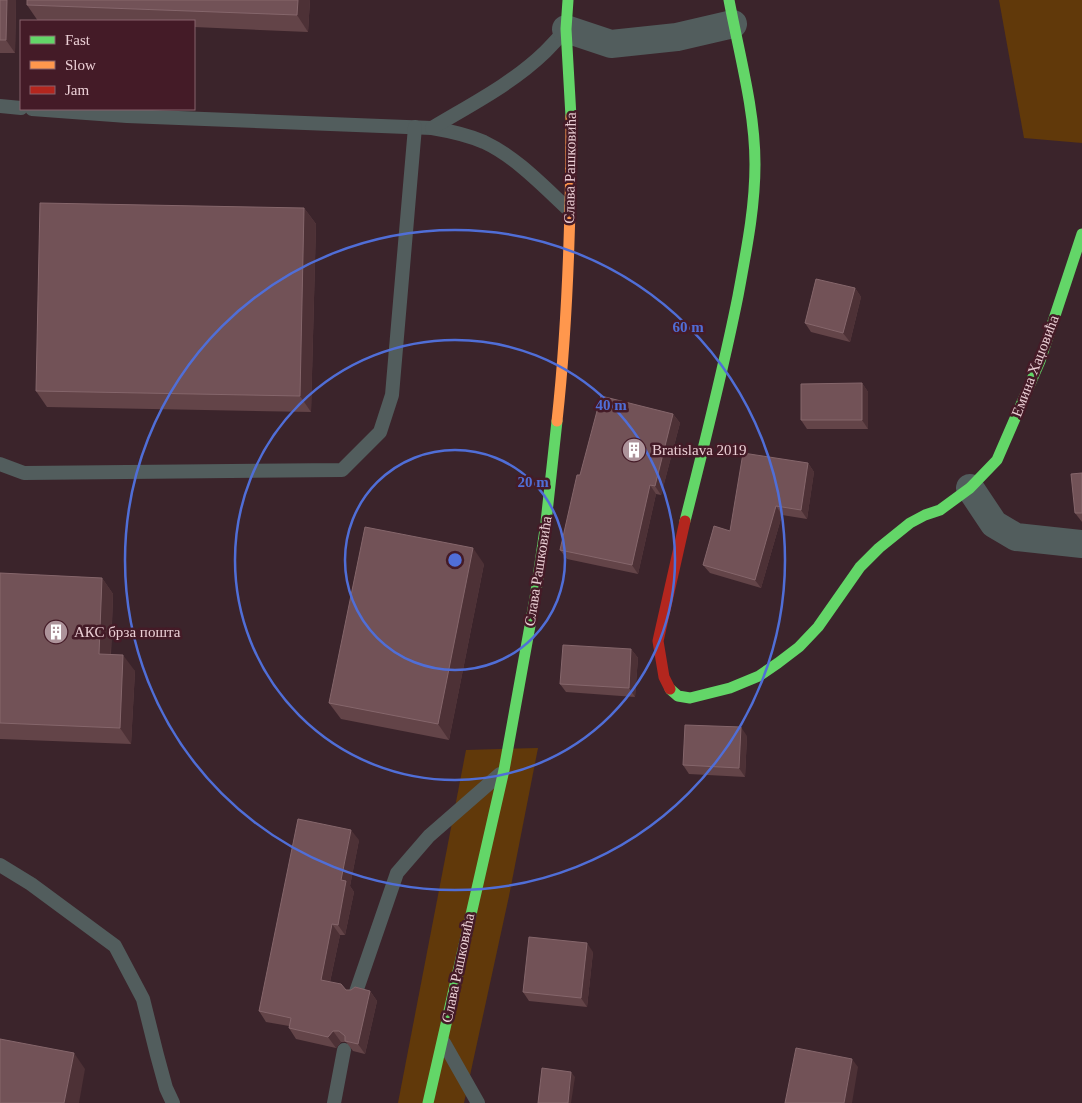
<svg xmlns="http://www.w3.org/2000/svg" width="1082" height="1103" font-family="Georgia,serif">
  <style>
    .green { fill: #61390a }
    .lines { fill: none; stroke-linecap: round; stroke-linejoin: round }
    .lane { stroke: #525d5d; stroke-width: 14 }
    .street { stroke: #525d5d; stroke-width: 28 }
    .fast { stroke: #63d668; stroke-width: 11 }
    .slow { stroke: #ff974d; stroke-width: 11 }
    .jam { stroke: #b3261e; stroke-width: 11 }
    .wall { fill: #634448 }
    .shaded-wall { fill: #4d3136 }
    .building { fill: #725257; stroke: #85666b }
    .ring { fill: none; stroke: #506ed7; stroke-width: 2.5 }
    .labels { text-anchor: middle; stroke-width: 5; stroke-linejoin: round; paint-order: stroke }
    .street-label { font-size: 15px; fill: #ebcfd5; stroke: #441b27 }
    .poi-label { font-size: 15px; fill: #ebcfd5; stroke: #441b27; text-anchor: start }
    .centre { fill: #506ed7; stroke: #441b27; stroke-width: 2.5 }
    .ring-label { font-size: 15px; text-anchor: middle; font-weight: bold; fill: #506ed7; stroke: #441b27; stroke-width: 5; stroke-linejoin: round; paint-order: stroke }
  </style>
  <rect width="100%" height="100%" fill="#3b242b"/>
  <g class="green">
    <polygon points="999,0 1082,0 1082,143 1024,138"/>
    <polygon points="538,748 509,896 464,1103 398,1103 466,750"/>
  </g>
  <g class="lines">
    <g class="lane">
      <polyline points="0,106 21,108"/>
      <path d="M32,109L127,116L432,128C450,131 468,135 484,142C516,157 543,186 569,210"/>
      <path d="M432,128C470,105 512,84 545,52C552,45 559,37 566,30"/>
      <polyline points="0,464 24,473 342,470 380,432 392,395 415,127"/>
      <polyline points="0,865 31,884 115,946 143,999 157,1055 166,1088 173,1103"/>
      <polyline points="356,992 397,873 429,836 500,774"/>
      <polyline points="444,1043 478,1103"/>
      <polyline points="334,1103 344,1050"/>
    </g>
    <g class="street">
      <polyline points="566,29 611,44 677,37 733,24"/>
      <polyline points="970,488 994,524 1016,537 1082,544"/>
    </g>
    <g class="fast">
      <polyline points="568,0 566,29 571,117"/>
      <path d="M685,521C704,446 723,371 738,296C746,252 755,209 755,164C755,110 739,53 729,0"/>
      <polyline points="670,689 678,696 690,698 730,688 759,676 778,663 799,647 818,627 860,567 879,548 910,523 925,515 940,510 970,488 997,460 1040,361 1082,234"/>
      <polyline points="428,1103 504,770 535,598 546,522 557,421"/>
    </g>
    <path class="slow" d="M557,421C568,320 571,218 571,117"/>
    <polyline class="jam" points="670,689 664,677 658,641 685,521"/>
  </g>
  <g class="wall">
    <polygon points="0,0 16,0 15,53 0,53"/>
    <polygon points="310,0 308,32 194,27 194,21 38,21 27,5"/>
    <polygon points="304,208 316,224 311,412 47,407 36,391"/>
    <polygon points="855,288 861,297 850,342 811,332 805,323"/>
    <polygon points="862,383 868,392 868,429 807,429 801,420"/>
    <polygon points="673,414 680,423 661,495 656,494 638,574 567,559 560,550 580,475"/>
    <polygon points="808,463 814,472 807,519 782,515 761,588 710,573 703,565 730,531"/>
    <polygon points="1082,473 1082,522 1075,513"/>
    <polygon points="484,564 449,740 341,719 329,703"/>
    <polygon points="0,573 102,578 113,594 111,654 135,671 131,744 0,739"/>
    <polygon points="631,649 638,658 635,697 566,692 560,684"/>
    <polygon points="747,736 745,777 689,774 683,765"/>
    <polygon points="359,840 350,886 354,892 345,935 340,935 330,982 346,990 370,991 377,1001 365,1054 353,1051 346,1042 341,1042 336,1048 296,1039 289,1028 289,1026 266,1022 259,1011"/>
    <polygon points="593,952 587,1007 529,1001 523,992"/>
  </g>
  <g class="shaded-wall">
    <polygon points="7,0 16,0 15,53 6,40"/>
    <polygon points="298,0 310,0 308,32 297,15"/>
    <polygon points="304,208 316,224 311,412 300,396"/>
    <polygon points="855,288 861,297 850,342 843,333"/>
    <polygon points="862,383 868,392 868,429 862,420"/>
    <polygon points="673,414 680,423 661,495 655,486"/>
    <polygon points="808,463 814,472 807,519 801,510"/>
    <polygon points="650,485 656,494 638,574 632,565"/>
    <polygon points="776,506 782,515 761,588 755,580"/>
    <polygon points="473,548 484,564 449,740 438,724"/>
    <polygon points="102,578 113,594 110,670 99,654"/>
    <polygon points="631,649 638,658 635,697 629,688"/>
    <polygon points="123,655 135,671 131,744 120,728"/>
    <polygon points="741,727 747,736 745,777 739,768"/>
    <polygon points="351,830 359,840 350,886 354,892 345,935 338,925 341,880"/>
    <polygon points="332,924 340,935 328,991 321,980"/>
    <polygon points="587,943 593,952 587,1007 581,998"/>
    <polygon points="370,991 377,1001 365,1054 358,1044"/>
    <polygon points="333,1031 341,1042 336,1048 328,1037"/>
    <polygon points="74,1053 85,1069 79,1103 64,1103"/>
    <polygon points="852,1059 858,1067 852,1103 844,1103"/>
    <polygon points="571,1072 575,1077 571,1103 568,1103"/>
  </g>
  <g class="building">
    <polygon points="0,0 7,0 6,40 0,40"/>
    <polygon points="27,0 298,0 297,15 27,5"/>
    <polygon points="40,203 304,208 300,396 36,391"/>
    <polygon points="816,279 855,288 843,333 805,323"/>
    <polygon points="862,383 862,420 801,420 801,384"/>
    <polygon points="601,396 673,414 655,486 650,485 632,565 560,550 577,475 580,475"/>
    <polygon points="743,453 808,463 801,510 776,506 755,580 703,565 714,526 730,531"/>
    <polygon points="1082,473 1082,513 1075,513 1071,474"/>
    <polygon points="365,527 473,548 438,724 329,703"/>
    <polygon points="0,573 102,578 99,654 123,655 120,728 0,723"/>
    <polygon points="563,645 631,649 629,688 560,684"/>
    <polygon points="685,725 741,727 739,768 683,765"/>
    <polygon points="298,819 351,830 341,880 346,881 338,925 332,924 321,980 341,984 346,990 351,990 355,987 370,991 358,1044 345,1041 345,1036 339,1031 333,1031 328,1037 289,1028 291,1018 259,1011"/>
    <polygon points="529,937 587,943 581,998 523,992"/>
    <polygon points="0,1039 74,1053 64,1103 0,1103"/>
    <polygon points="796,1048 852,1059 844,1103 785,1103"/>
    <polygon points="542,1068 571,1072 568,1103 538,1103"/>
  </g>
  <g class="ring">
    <circle cx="455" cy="560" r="110"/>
    <circle cx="455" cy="560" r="220"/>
    <circle cx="455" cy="560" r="330"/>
  </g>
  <defs>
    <g id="building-disc" transform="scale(1.25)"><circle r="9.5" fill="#ad939a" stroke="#441b27"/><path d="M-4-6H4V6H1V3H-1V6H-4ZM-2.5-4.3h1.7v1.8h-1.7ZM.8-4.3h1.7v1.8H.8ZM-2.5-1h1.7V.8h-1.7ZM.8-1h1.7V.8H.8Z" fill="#fff"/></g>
  </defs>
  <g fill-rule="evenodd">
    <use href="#building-disc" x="634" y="450"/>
    <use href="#building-disc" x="56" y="632"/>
  </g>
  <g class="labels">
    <g class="street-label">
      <text transform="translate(570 168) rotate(-89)" y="5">Слава Рашковића</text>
      <text transform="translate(1035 366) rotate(-69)" y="5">Емина Хаџовића</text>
      <text transform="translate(538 571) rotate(-81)" y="5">Слава Рашковића</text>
      <text transform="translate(458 968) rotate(-78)" y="5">Слава Рашковића</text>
    </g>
    <g class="poi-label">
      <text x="652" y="455">Bratislava 2019</text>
      <text x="74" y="637">АКС брза пошта</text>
    </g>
  </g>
  <circle cx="455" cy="560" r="8" class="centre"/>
  <g class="ring-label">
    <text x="688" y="332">60 m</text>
    <text x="611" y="410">40 m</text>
    <text x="533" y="487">20 m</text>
  </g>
  <rect x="20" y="20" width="175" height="90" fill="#441b27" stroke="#87636d"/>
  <rect x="30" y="36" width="25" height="8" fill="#63d668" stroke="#87636d"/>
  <text x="65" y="45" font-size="15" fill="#ebcfd5">Fast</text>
  <rect x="30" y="61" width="25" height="8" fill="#ff974d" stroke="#87636d"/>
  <text x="65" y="70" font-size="15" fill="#ebcfd5">Slow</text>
  <rect x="30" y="86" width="25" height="8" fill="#b3261e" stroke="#87636d"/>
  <text x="65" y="95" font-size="15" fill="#ebcfd5">Jam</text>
</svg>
